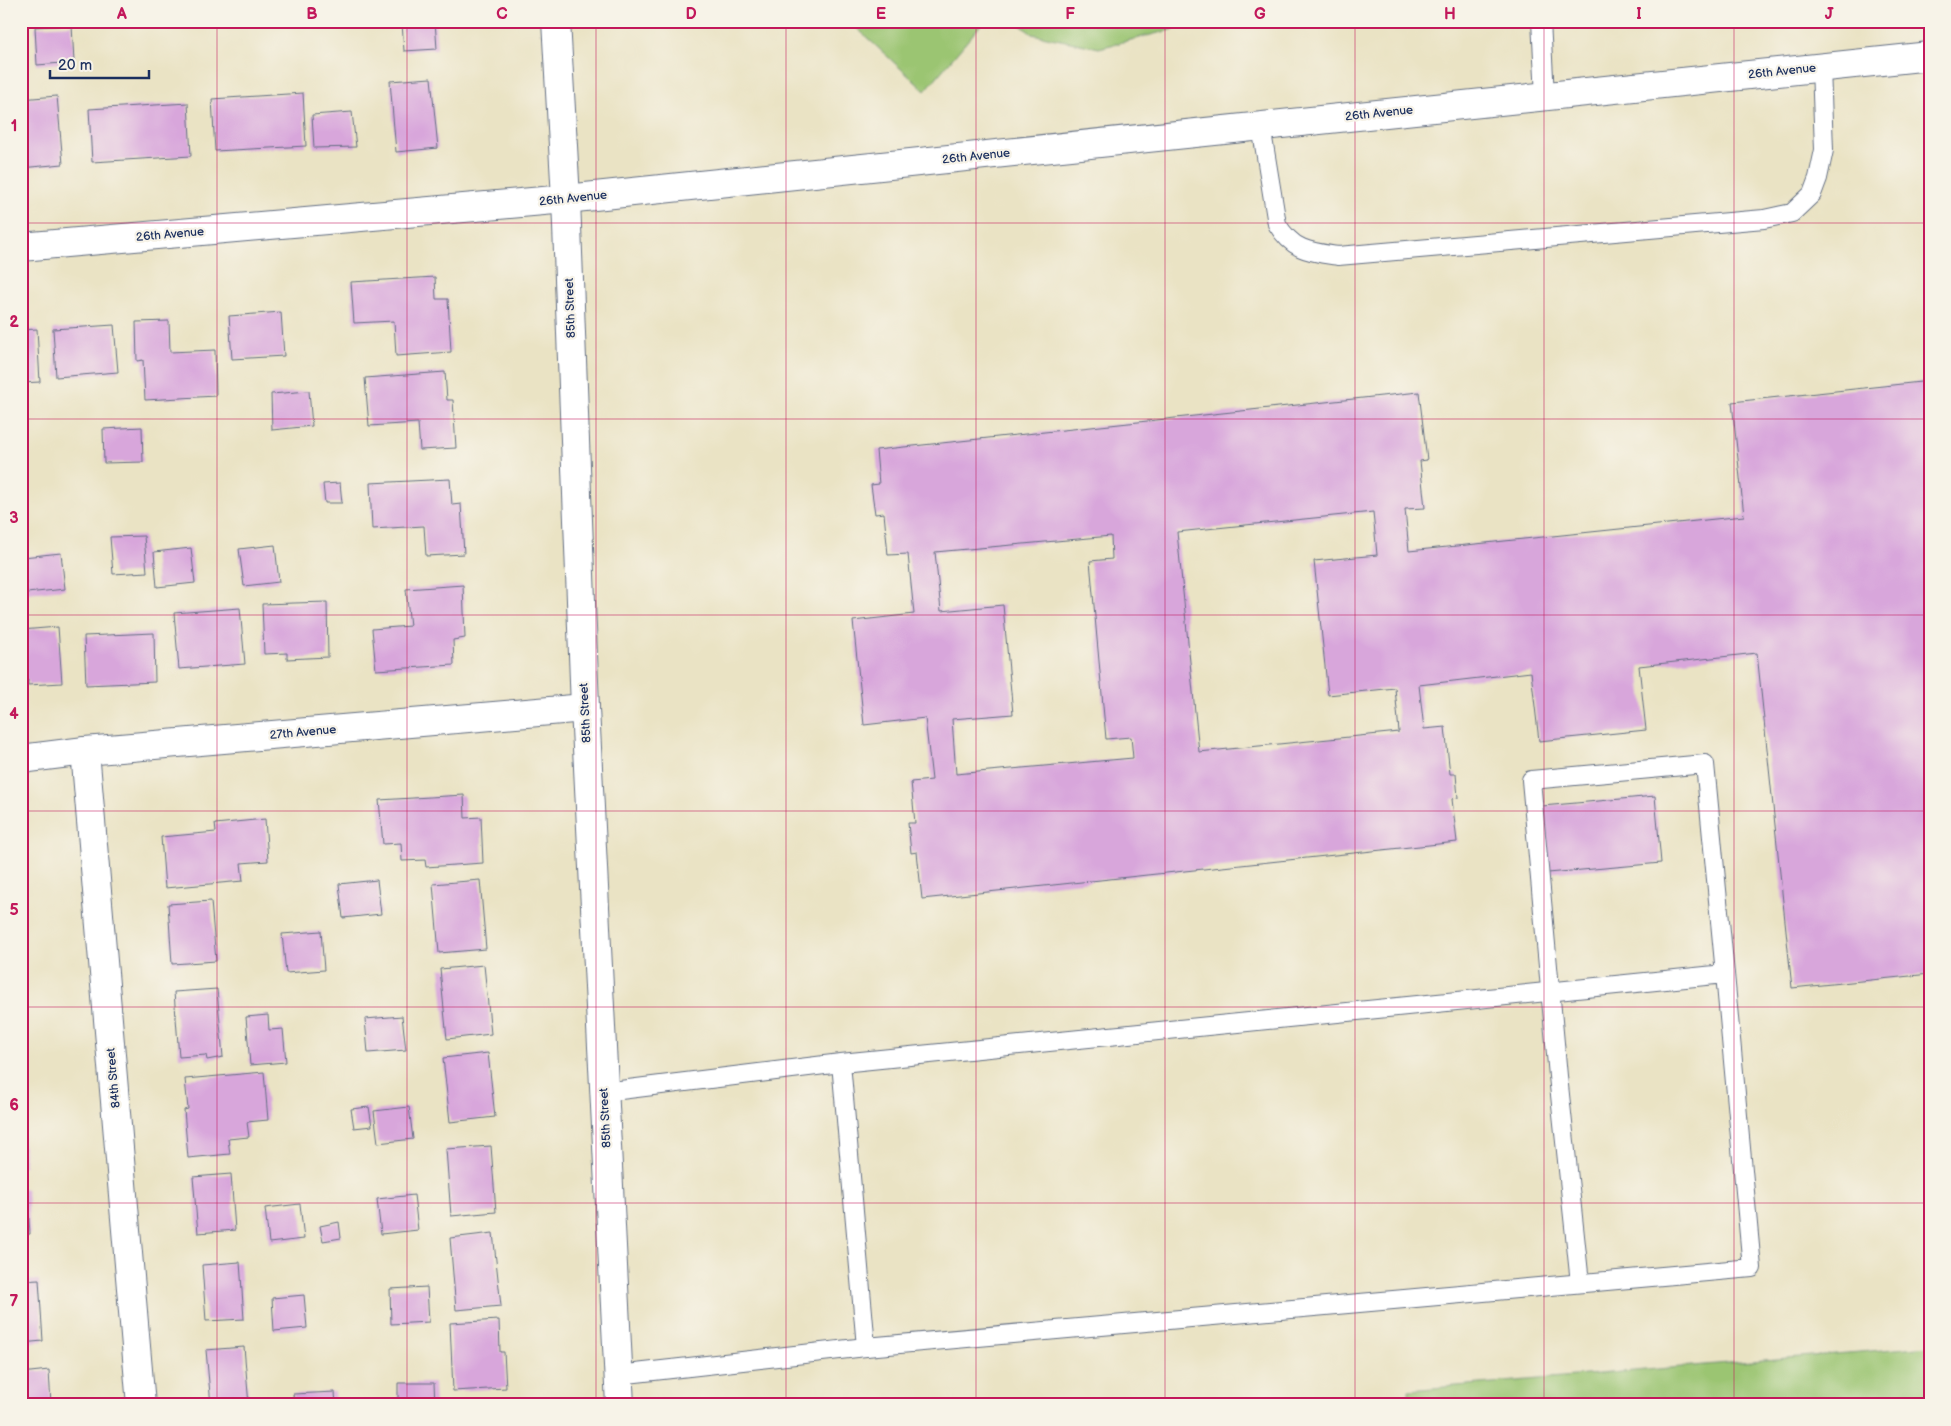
<svg xmlns="http://www.w3.org/2000/svg" width="1951" height="1426" font-family="'Balsamiq Sans',sans-serif">
  <style>
    .green { fill: #9bc572; stroke: #5b7a68 }
    .building { fill: #d8a6db; fill-rule: evenodd }
    .lines { fill: none; stroke-linecap: round; stroke-linejoin: round }
    .service-casing { stroke: #636e82; stroke-width: 20 }
    .minor-casing { stroke: #636e82; stroke-width: 30 }
    .tertiary-casing { stroke: #636e82; stroke-width: 30 }
    .service { stroke: #fff; stroke-width: 18 }
    .minor { stroke: #fff; stroke-width: 28 }
    .tertiary { stroke: #fff; stroke-width: 28 }
    .grid { fill: none; stroke: #c2185b; stroke-width: 1; stroke-opacity: 0.55 }
    .labels { text-anchor: middle; stroke-width: 4.5; stroke-linejoin: round; paint-order: stroke }
    .street-label { font-size: 12px; fill: #1b2f5e; stroke: #f7f3e8 }
    .neatline { fill: none; stroke: #c2185b; stroke-width: 2 }
    .grid-label { font-size: 16px; text-anchor: middle; font-weight: bold; fill: #c2185b }
  </style>
  <rect width="100%" height="100%" fill="#f7f3e8"/>
  <filter id="ink" filterUnits="userSpaceOnUse"><feTurbulence type="fractalNoise" baseFrequency=".02" numOctaves="2"/><feDisplacementMap in="SourceGraphic" scale="10" xChannelSelector="R" yChannelSelector="G"/><feConvolveMatrix kernelMatrix="1 2 1 2 8 2 1 2 1" color-interpolation-filters="sRGB"/></filter>
  <filter id="wash" filterUnits="userSpaceOnUse"><feTurbulence type="fractalNoise" baseFrequency=".0096" numOctaves="4" result="noise"/><feDisplacementMap in="SourceGraphic" scale="20" xChannelSelector="R" yChannelSelector="G"/><feGaussianBlur stdDeviation="1.12" result="paint"/><feColorMatrix in="noise" values="0 0 0 0 0 0 0 0 0 0 0 0 0 0 0 0 0 1.4 0 .05"/><feComposite in="paint" operator="in"/></filter>
  <g filter="url(#wash)">
    <rect width="100%" height="100%" fill="#eae3c4"/>
    <g class="green">
      <polygon points="849,21 984,21 925,91"/>
      <polygon points="1015,21 1206,21 1099,48 1032,34"/>
      <polygon points="1930,1346 1930,1405 1410,1405 1409,1390"/>
    </g>
    <g id="blocks">
      <g class="building">
        <polygon points="354,21 435,21 437,49 404,51 402,23 354,26"/>
        <polygon points="72,25 74,62 37,65 35,27"/>
        <polygon points="431,78 438,148 396,152 390,81"/>
        <polygon points="303,93 306,146 215,151 212,99"/>
        <polygon points="57,96 63,164 21,168 21,99"/>
        <polygon points="188,103 191,156 92,162 89,109"/>
        <polygon points="352,112 356,147 314,148 312,115"/>
        <polygon points="435,277 436,299 448,299 451,352 396,356 394,321 354,323 351,282"/>
        <polygon points="281,312 284,356 232,359 229,316"/>
        <polygon points="169,321 170,352 215,350 216,396 145,400 143,360 137,361 136,322"/>
        <polygon points="114,325 118,372 56,377 53,329"/>
        <polygon points="37,329 40,382 21,383 21,330"/>
        <polygon points="445,372 447,400 453,400 456,448 420,450 418,423 369,426 365,378"/>
        <path d="M1930,381V974L1792,988L1757,653L1639,666L1646,730L1539,741L1531,672L1419,685L1424,729L1445,727L1450,774H1456L1458,798L1452,799L1457,842L922,899L917,852L911,853L908,823H915L911,782L932,780L925,718L864,725L853,621L914,614L908,554L888,555L884,513L875,514L871,485L879,484L876,450L1419,392L1427,460L1420,461L1425,508L1405,509L1409,551L1744,516L1732,402ZM1373,512L1377,555L1314,561L1328,695L1395,688L1399,732L1199,752L1177,532ZM1111,536L1112,559L1090,561L1106,739L1131,737L1133,758L956,774L952,719L1013,714L1003,605L941,611L935,552Z"/>
        <polygon points="309,391 312,426 272,430 271,394"/>
        <polygon points="142,427 143,462 104,463 103,429"/>
        <polygon points="450,479 452,505 461,504 464,554 426,556 424,526 372,529 370,483"/>
        <polygon points="340,483 342,503 325,503 323,484"/>
        <polygon points="144,536 147,572 113,574 110,537"/>
        <polygon points="275,545 279,582 244,586 239,549"/>
        <polygon points="191,548 195,583 157,587 154,552"/>
        <polygon points="61,553 65,589 27,593 23,557"/>
        <polygon points="463,585 465,638 453,640 454,665 376,670 372,629 410,626 406,589"/>
        <polygon points="327,602 328,657 287,659 287,653 264,654 262,604"/>
        <polygon points="240,608 245,664 179,669 174,613"/>
        <polygon points="58,627 62,683 28,685 28,680 21,681 21,630"/>
        <polygon points="154,633 155,682 86,685 84,636"/>
        <polygon points="464,795 465,818 481,817 483,863 426,867 425,860 402,861 401,843 383,844 379,800"/>
        <polygon points="1655,796 1661,863 1548,873 1542,806"/>
        <polygon points="265,819 268,861 241,863 243,881 165,888 161,837 216,832 215,824"/>
        <polygon points="377,880 381,914 343,918 339,884"/>
        <polygon points="480,880 486,949 439,953 433,884"/>
        <polygon points="211,901 216,961 172,964 168,904"/>
        <polygon points="321,931 324,970 286,973 282,934"/>
        <polygon points="484,965 491,1034 447,1039 440,969"/>
        <polygon points="217,989 223,1057 207,1060 206,1055 179,1057 174,992"/>
        <polygon points="268,1015 269,1030 283,1029 286,1062 250,1065 246,1017"/>
        <polygon points="402,1016 406,1050 368,1053 365,1019"/>
        <polygon points="488,1053 495,1117 450,1122 443,1058"/>
        <polygon points="264,1072 268,1120 247,1122 249,1137 228,1139 230,1154 188,1158 184,1110 188,1109 185,1079"/>
        <polygon points="369,1107 372,1126 354,1128 351,1109"/>
        <polygon points="409,1107 413,1139 378,1143 374,1111"/>
        <polygon points="21,1128 23,1128 25,1166 21,1166"/>
        <polygon points="491,1146 496,1212 451,1216 446,1149"/>
        <polygon points="231,1174 235,1230 198,1233 193,1177"/>
        <polygon points="27,1189 30,1234 21,1235 21,1190"/>
        <polygon points="414,1195 418,1230 381,1234 377,1199"/>
        <polygon points="300,1204 304,1239 269,1243 265,1208"/>
        <polygon points="339,1222 341,1238 323,1241 320,1226"/>
        <polygon points="493,1233 501,1306 456,1310 450,1238"/>
        <polygon points="240,1262 244,1319 206,1321 202,1265"/>
        <polygon points="39,1280 43,1341 21,1343 21,1281"/>
        <polygon points="427,1287 429,1322 391,1324 390,1289"/>
        <polygon points="304,1295 307,1328 274,1331 272,1298"/>
        <polygon points="499,1320 500,1352 504,1352 506,1388 453,1391 450,1323"/>
        <polygon points="244,1347 249,1405 211,1405 206,1350"/>
        <polygon points="49,1370 51,1405 21,1405 21,1373"/>
        <polygon points="398,1383 434,1383 435,1405 398,1405"/>
        <polygon points="335,1392 336,1405 294,1405 293,1394"/>
      </g>
    </g>
  </g>
  <g filter="url(#ink)">
    <use href="#blocks" fill-opacity="0" stroke="#636e82" stroke-width="1"/>
    <g class="lines">
      <g class="service-casing">
        <g id="service">
          <polyline points="1541,21 1545,96"/>
          <path d="M1261,126L1277,224C1293,251 1310,252 1338,256L1764,219L1792,213L1812,194L1818,178L1824,150L1821,67"/>
          <polyline points="841,1063 866,1347"/>
          <polyline points="604,1092 841,1063 1725,974 1752,1268 866,1347 618,1375"/>
          <polyline points="1580,1283 1558,1076 1531,780 1705,764 1725,974"/>
        </g>
      </g>
      <g class="minor-casing">
        <g id="minor">
          <polyline points="21,247 566,199 1930,56"/>
          <polyline points="85,751 141,1405"/>
          <polyline points="21,759 85,751 585,708"/>
        </g>
      </g>
      <g class="tertiary-casing">
        <polyline id="tertiary" points="556,21 566,199 585,708 620,1405"/>
      </g>
      <use href="#service" class="service"/>
      <use href="#minor" class="minor"/>
      <use href="#tertiary" class="tertiary"/>
    </g>
  </g>
  <path class="grid" d="M217,21V1405M407,21V1405M596,21V1405M786,21V1405M976,21V1405M1165,21V1405M1355,21V1405M1544,21V1405M1734,21V1405M21,223H1930M21,419H1930M21,615H1930M21,811H1930M21,1007H1930M21,1203H1930"/>
  <g class="labels">
    <g class="street-label">
      <text transform="translate(1782 71) rotate(-6)" y="4">26th Avenue</text>
      <text transform="translate(1379 113) rotate(-6)" y="4">26th Avenue</text>
      <text transform="translate(976 156) rotate(-6)" y="4">26th Avenue</text>
      <text transform="translate(573 198) rotate(-6)" y="4">26th Avenue</text>
      <text transform="translate(170 234) rotate(-5)" y="4">26th Avenue</text>
      <text transform="translate(570 308) rotate(-92)" y="4">85th Street</text>
      <text transform="translate(585 713) rotate(-93)" y="4">85th Street</text>
      <text transform="translate(303 732) rotate(-5)" y="4">27th Avenue</text>
      <text transform="translate(113 1078) rotate(-95)" y="4">84th Street</text>
      <text transform="translate(605 1118) rotate(-93)" y="4">85th Street</text>
    </g>
  </g>
  <rect width="1951" height="1426" fill="none" stroke="#f7f3e8" stroke-width="55"/>
  <path d="M50 70v8h99v-8" fill="none" stroke="#1b2f5e" stroke-width="2.5"/>
  <text x="58" y="70" font-size="15" fill="#1b2f5e" stroke="#f7f3e8" stroke-width="4" paint-order="stroke">20 m</text>
  <rect x="28" y="28" width="1896" height="1370" class="neatline"/>
  <g class="grid-label">
    <text x="122" y="19">A</text>
    <text x="312" y="19">B</text>
    <text x="502" y="19">C</text>
    <text x="691" y="19">D</text>
    <text x="881" y="19">E</text>
    <text x="1070" y="19">F</text>
    <text x="1260" y="19">G</text>
    <text x="1450" y="19">H</text>
    <text x="1639" y="19">I</text>
    <text x="1829" y="19">J</text>
    <text x="14" y="131">1</text>
    <text x="14" y="327">2</text>
    <text x="14" y="523">3</text>
    <text x="14" y="719">4</text>
    <text x="14" y="915">5</text>
    <text x="14" y="1110">6</text>
    <text x="14" y="1306">7</text>
  </g>
</svg>
